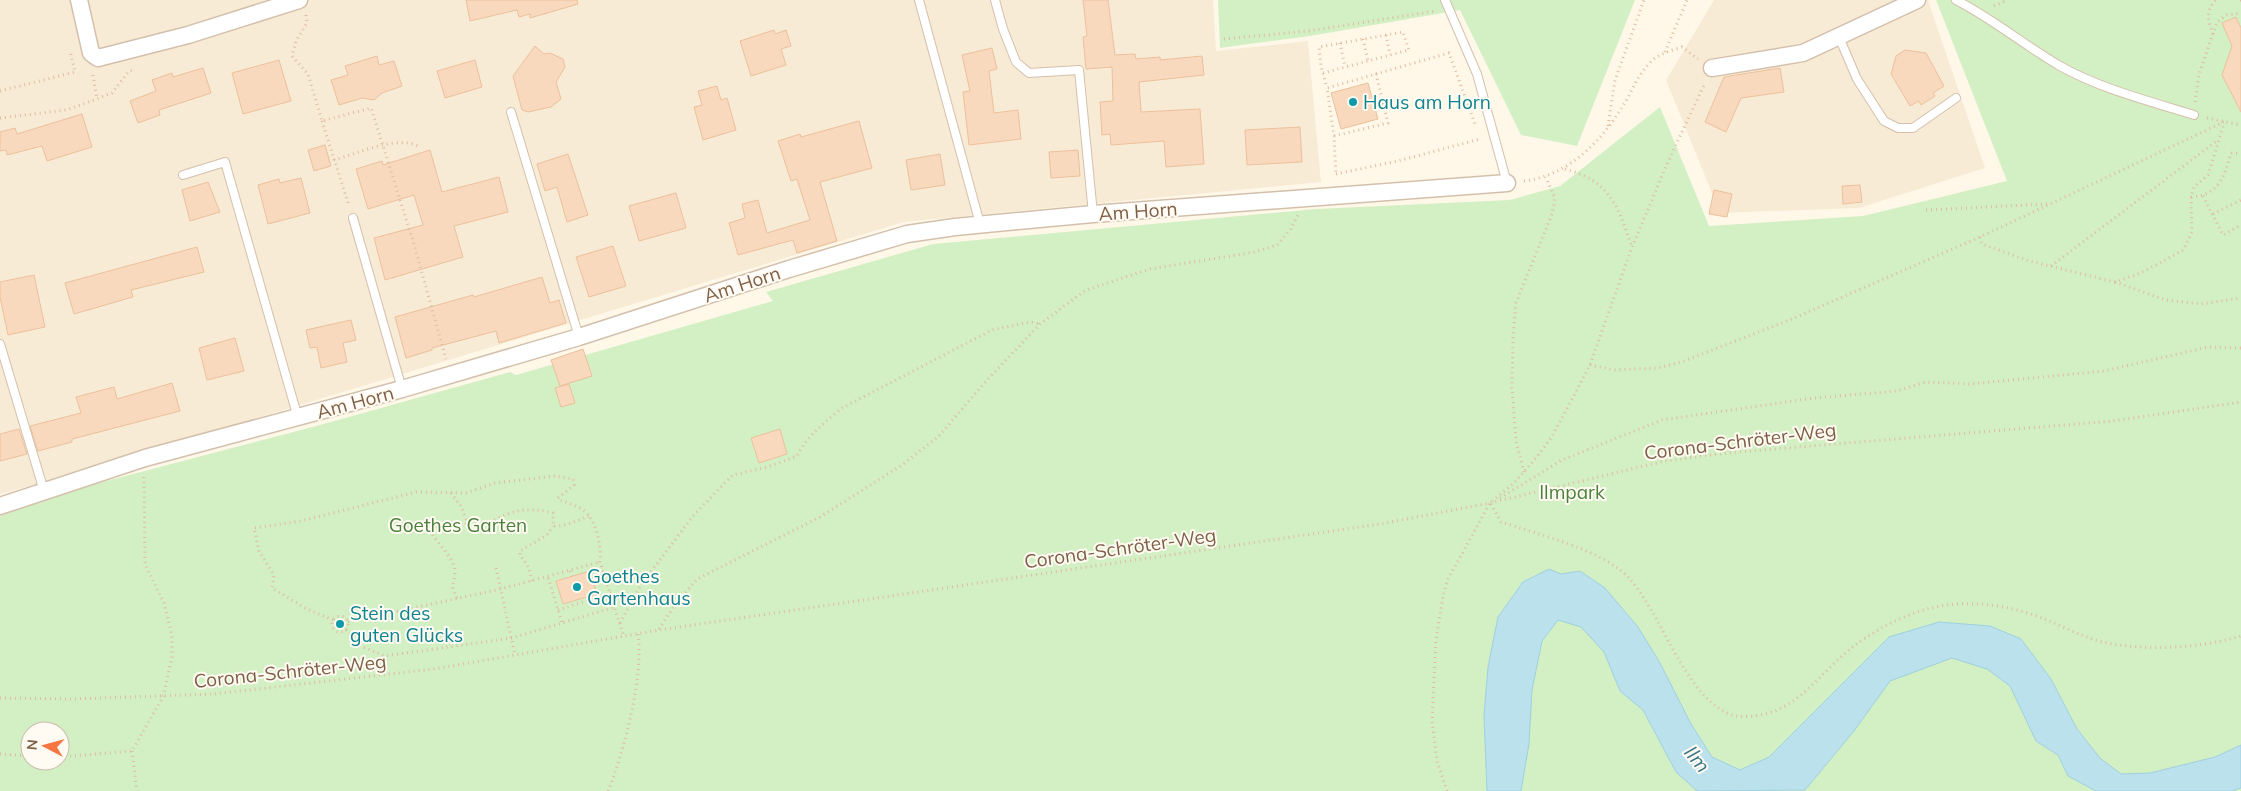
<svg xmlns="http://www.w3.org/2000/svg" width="2241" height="791" font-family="Mulish,sans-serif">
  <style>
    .residential { fill: #f8ebd6 }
    .green { fill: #d3efc4; fill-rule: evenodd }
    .water { fill: #bae1ec; stroke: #9fd0df }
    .building { fill: #f8d9bd; stroke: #ecc09b }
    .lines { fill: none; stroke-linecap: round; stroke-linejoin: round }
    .service-casing { stroke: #d3c0ac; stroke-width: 10 }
    .minor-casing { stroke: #d3c0ac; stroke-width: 19 }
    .path { stroke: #debc9f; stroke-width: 3; stroke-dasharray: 1 4; stroke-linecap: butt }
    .service { stroke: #fff; stroke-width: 8 }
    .minor { stroke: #fff; stroke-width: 16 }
    .culture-dot { fill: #0f9aa8; stroke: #fffbf2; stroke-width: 2 }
    .labels { text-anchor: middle; stroke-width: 4; stroke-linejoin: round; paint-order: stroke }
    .culture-label { font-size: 19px; fill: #0d838f; stroke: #fffbf2; text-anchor: start }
    .street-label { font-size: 19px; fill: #7e5f48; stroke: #fffbf2 }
    .park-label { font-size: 19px; fill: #4a7f3c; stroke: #fffbf2 }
    .water-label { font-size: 20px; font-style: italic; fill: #3b788b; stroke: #fffbf2 }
  </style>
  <rect width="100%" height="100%" fill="#fff8e9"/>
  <g class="residential">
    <polygon points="0,0 1213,0 1216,51 1308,41 1321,182 904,222 56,479 0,494"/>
    <polygon points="1714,0 1928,0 1985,168 1859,208 1720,213 1666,80"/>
  </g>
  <g class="green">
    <polygon points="1218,0 1635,0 1577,146 1521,135 1460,10 1310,36 1220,48"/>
    <path d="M1936,0H2241V791H0V516L72,490L320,425L510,372L516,375L773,301L766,292L933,244L1316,209L1510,200L1560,186L1660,107L1709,226L1863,216L2007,181ZM30,731H60V761H30Z"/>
  </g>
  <polygon class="water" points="1549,569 1561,574 1580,571 1605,588 1638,627 1660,663 1691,724 1712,757 1740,770 1769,757 1889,637 1939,622 1990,626 2021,639 2051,679 2077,729 2100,758 2121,774 2150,773 2215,757 2241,745 2241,788 2232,791 2096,791 2068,776 2058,755 2036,741 2010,686 1987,669 1952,658 1890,681 1854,731 1805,790 1697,791 1676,772 1643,710 1620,691 1604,652 1581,627 1558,620 1542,641 1532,690 1529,744 1521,791 1487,791 1484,715 1488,667 1498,617 1523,582"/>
  <g class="building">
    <polygon points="466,0 577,0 578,4 530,18 530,14 519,17 517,10 470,21"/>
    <polygon points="1083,0 1108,0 1115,55 1135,54 1136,59 1160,57 1160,60 1202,56 1204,75 1139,82 1141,112 1200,109 1204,164 1166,167 1164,141 1111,145 1110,134 1102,135 1100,102 1113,101 1112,67 1086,69 1083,37 1087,36"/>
    <polygon points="2236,17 2241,28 2241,112 2222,75 2232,46 2222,23"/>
    <polygon points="774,30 775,34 786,30 791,46 781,49 786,65 751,76 740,41"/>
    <polygon points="535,46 544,54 550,53 563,59 565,67 556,82 561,99 551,107 528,112 522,110 513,76"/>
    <polygon points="992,48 997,69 989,71 994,113 1018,110 1021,139 969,145 963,92 970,91 962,55"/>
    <polygon points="1905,50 1926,53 1944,86 1933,93 1935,96 1921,105 1919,101 1910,106 1891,74 1896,56"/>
    <polygon points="377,56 379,65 394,61 402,86 382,93 374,100 362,98 339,105 331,80 348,75 345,66"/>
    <polygon points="279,60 291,101 243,114 232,73"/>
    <polygon points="475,60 482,87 445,98 437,71"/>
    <polygon points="203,68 211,93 159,110 160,115 138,123 130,101 156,91 152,80 172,73 173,77"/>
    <polygon points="1780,68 1784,92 1741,98 1726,132 1705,122 1724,77"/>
    <polygon points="1368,83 1378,119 1341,129 1331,93"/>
    <polygon points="717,86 721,100 727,98 736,130 703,140 694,107 702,105 698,91"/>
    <polygon points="82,114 92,147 47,161 42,146 7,155 6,150 0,151 0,132 15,128 17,134"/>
    <polygon points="859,121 872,168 820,182 837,241 797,253 793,240 738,255 729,223 745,218 742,204 758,200 767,233 810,220 797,179 791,181 778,141 800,134 801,137"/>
    <polygon points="1300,127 1302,162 1247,165 1245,130"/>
    <polygon points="325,145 331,166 314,171 308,150"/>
    <polygon points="430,150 442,192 499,177 508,212 454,226 463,257 385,280 374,238 423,225 414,195 368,209 356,169 382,161 383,165"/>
    <polygon points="1078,150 1080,176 1051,178 1049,152"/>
    <polygon points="568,154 588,215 567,222 557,187 545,191 537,164"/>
    <polygon points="940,154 945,185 911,190 906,160"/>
    <polygon points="301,178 310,213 268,224 258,185 279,179 280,183"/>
    <polygon points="208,182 220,212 190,221 182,190"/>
    <polygon points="1860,185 1862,202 1843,204 1842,186"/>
    <polygon points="1714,190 1732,194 1727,217 1709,214"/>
    <polygon points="676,193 686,228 639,241 629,206"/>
    <polygon points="613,246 626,286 589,297 576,257"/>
    <polygon points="197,247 204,272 131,290 133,297 74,314 65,283"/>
    <polygon points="34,275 45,327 8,335 0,297 0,282"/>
    <polygon points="542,277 550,303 559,300 566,323 499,343 496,331 432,348 432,350 406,358 395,317 473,295 474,297"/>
    <polygon points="351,320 356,340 343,343 347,362 321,368 317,347 310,348 306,330"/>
    <polygon points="235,338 244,371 207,380 199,348"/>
    <polygon points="583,349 592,376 560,386 551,360"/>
    <polygon points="172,383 180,411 72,439 72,442 38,451 30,426 81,413 76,397 114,387 117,399"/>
    <polygon points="569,384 575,403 561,407 555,388"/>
    <polygon points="19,429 27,454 0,461 0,434"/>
    <polygon points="780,429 787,454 759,463 751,438"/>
    <polygon points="590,571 597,594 563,604 556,581"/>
  </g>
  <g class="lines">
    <g class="service-casing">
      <g id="service">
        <polyline points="919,0 980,224"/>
        <polyline points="995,0 1003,29 1016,62 1029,73 1079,70 1093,214"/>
        <polyline points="1445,0 1477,74 1507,183"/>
        <path d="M1956,0C1993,19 2024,45 2060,66C2101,89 2149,101 2194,115"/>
        <polyline points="1839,37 1857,79 1884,121 1898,128 1913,128 1956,98"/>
        <polyline points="511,112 579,337"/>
        <polyline points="183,175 225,162 298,418"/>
        <polyline points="353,218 402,389"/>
        <polyline points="0,344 44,491"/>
      </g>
    </g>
    <g class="minor-casing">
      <g id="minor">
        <polyline points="79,0 91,53 98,58 188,35 299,0"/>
        <polyline points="1712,68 1803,53 1917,0"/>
        <polyline points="0,506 145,458 402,389 579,337 789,269 907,234 955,227 1093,214 1507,183"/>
      </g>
    </g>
    <g class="path">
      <polyline points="2240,0 2241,0"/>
      <polyline points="1994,6 2007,0"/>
      <polyline points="306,15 307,23 296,41 292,56 308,74 322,121 371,108 414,244 446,359"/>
      <path d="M2213,34C2208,21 2205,11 2216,0"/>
      <polyline points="1386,35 1390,55"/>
      <polyline points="1224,39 1308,31 1436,11"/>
      <polyline points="1363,39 1368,61"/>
      <polyline points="1340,43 1345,67"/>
      <polyline points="1665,52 1687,0"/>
      <polyline points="1323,73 1409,50 1403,32 1319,47 1321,66 1327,88"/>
      <polyline points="1376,74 1449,53 1475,124"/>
      <polyline points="93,75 97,99"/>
      <polyline points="0,91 75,72 70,50"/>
      <polyline points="2195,102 2199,74 2217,22 2227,15 2241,13"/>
      <polyline points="0,118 66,110 86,103 112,93 129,71 133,70"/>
      <polyline points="2207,118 2241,125"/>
      <polyline points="322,121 349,206"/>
      <polyline points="1608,126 1615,80 1644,0"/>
      <polyline points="1334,136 1388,123 1376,74 1327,88 1334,136 1336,175"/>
      <path d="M334,160C356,154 400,134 419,147"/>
      <path d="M1565,169C1611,181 1618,207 1632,247"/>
      <polyline points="1336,174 1398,161 1480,139"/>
      <path d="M1524,181C1568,176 1602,141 1624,104C1632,92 1637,76 1648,65C1656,55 1669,51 1682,47L1698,59"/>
      <polyline points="2203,196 2223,235 2241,225"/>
      <path d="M2191,197C2219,195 2224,177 2231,153L2241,154"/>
      <polyline points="1926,210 2048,204"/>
      <polyline points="2213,214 2241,200"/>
      <polyline points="1980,237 1982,244 2029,261 2115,282 2136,275 2158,264 2183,250 2192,232 2191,197 2194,187 2208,175 2224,123"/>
      <polyline points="2051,266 2218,140"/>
      <polyline points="2115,282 2166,300 2201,304 2241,298"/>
      <polyline points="1590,365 1615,370 1658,368 1684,361 1792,319 1980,237 2224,122"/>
      <polyline points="1524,472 1516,441 1512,388 1513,337 1516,303 1552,214 1555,199 1546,177"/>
      <polyline points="451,493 461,506 468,524"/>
      <polyline points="1500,498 1562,460 1662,420 1814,398 1897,391 1925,382 1970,384 2104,371 2208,347 2241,348"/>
      <path d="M1491,504L1501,522C1537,534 1603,550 1628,577C1661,612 1683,692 1727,713C1735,717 1744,717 1753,716C1797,713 1821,671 1854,646C1877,629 1903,615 1931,608C1967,599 2009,605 2042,618C2060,625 2077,634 2095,640C2138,652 2198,649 2241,636"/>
      <polyline points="496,568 515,655"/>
      <polyline points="570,571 572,576"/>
      <polyline points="548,578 562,622"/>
      <path d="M532,581C530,570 528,564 520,556V551L547,535L553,526"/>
      <path d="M457,598C449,582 455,586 455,572C455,559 439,545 432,534L433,530C450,515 465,528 485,523C495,521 504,514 514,512C526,508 541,510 553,513V526C565,527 578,520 589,516"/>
      <polyline points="558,610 611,593"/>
      <circle cx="340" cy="624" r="8"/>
      <path d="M333,620L307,609L272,588L274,575L259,551L254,528L301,521L416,492L466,493L495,483L555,476L573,479L574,485L558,498L560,500C567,503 576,505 583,510C596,519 602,547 600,562L624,637"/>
      <polyline points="348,622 501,589 600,562"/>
      <path d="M620,623L641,585L693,516L719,489L733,475L767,467L797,456C807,436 825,422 842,408L992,330L1030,322L1040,324"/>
      <polyline points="659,629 675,605 697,579 820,517 902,465 938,437 988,379 1040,324 1086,290 1150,269 1255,252 1277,245 1290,230 1298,215"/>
      <polyline points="346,630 363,647 385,656 512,638 615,607"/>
      <polyline points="0,698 72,699 213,694 434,669 659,630 1380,524 1490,503 1665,461 1726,453 2113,421 2241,402"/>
      <polyline points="132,751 137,791"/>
      <polyline points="0,754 30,756"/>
      <polyline points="60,757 132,751 163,697 172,657 172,636 164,603 145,564 144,477"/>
      <path d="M608,791C624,752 644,676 638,634"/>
      <polyline points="1447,791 1437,761 1432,720 1436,640 1443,596 1448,579 1490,503 1515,482 1535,459 1551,438 1570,403 1590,365 1632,247 1667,164 1705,83"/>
    </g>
    <use href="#service" class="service"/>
    <use href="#minor" class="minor"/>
  </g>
  <g class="culture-dot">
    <circle cx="1353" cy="102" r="5"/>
    <circle cx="577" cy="587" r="5"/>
    <circle cx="340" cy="624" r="5"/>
  </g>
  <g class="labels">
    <g class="culture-label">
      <text x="1363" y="109">Haus am Horn</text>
      <text x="587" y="583">Goethes<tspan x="587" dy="22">Gartenhaus</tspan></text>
      <text x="350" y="620">Stein des<tspan x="350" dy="22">guten Glücks</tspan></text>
    </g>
    <g class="street-label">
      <text transform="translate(1138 211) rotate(-4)" y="7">Am Horn</text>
      <text transform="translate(742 284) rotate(-18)" y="7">Am Horn</text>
      <text transform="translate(355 402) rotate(-15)" y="7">Am Horn</text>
      <text transform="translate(1740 441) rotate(-7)" y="7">Corona-Schröter-Weg</text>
      <text transform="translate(1120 548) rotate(-8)" y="7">Corona-Schröter-Weg</text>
      <text transform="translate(290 671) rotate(-6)" y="7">Corona-Schröter-Weg</text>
    </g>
    <g class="park-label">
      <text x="1572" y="499">Ilmpark</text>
      <text x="458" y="532">Goethes Garten</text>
    </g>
    <g class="water-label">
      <text transform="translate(1697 759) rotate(51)" y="7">Ilm</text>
    </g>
  </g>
  <g transform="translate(45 746) rotate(276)"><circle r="24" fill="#fffbf2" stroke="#cbbdae"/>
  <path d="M0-4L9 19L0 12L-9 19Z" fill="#f67641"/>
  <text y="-8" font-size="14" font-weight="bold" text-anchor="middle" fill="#7e5f48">N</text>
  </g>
</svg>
